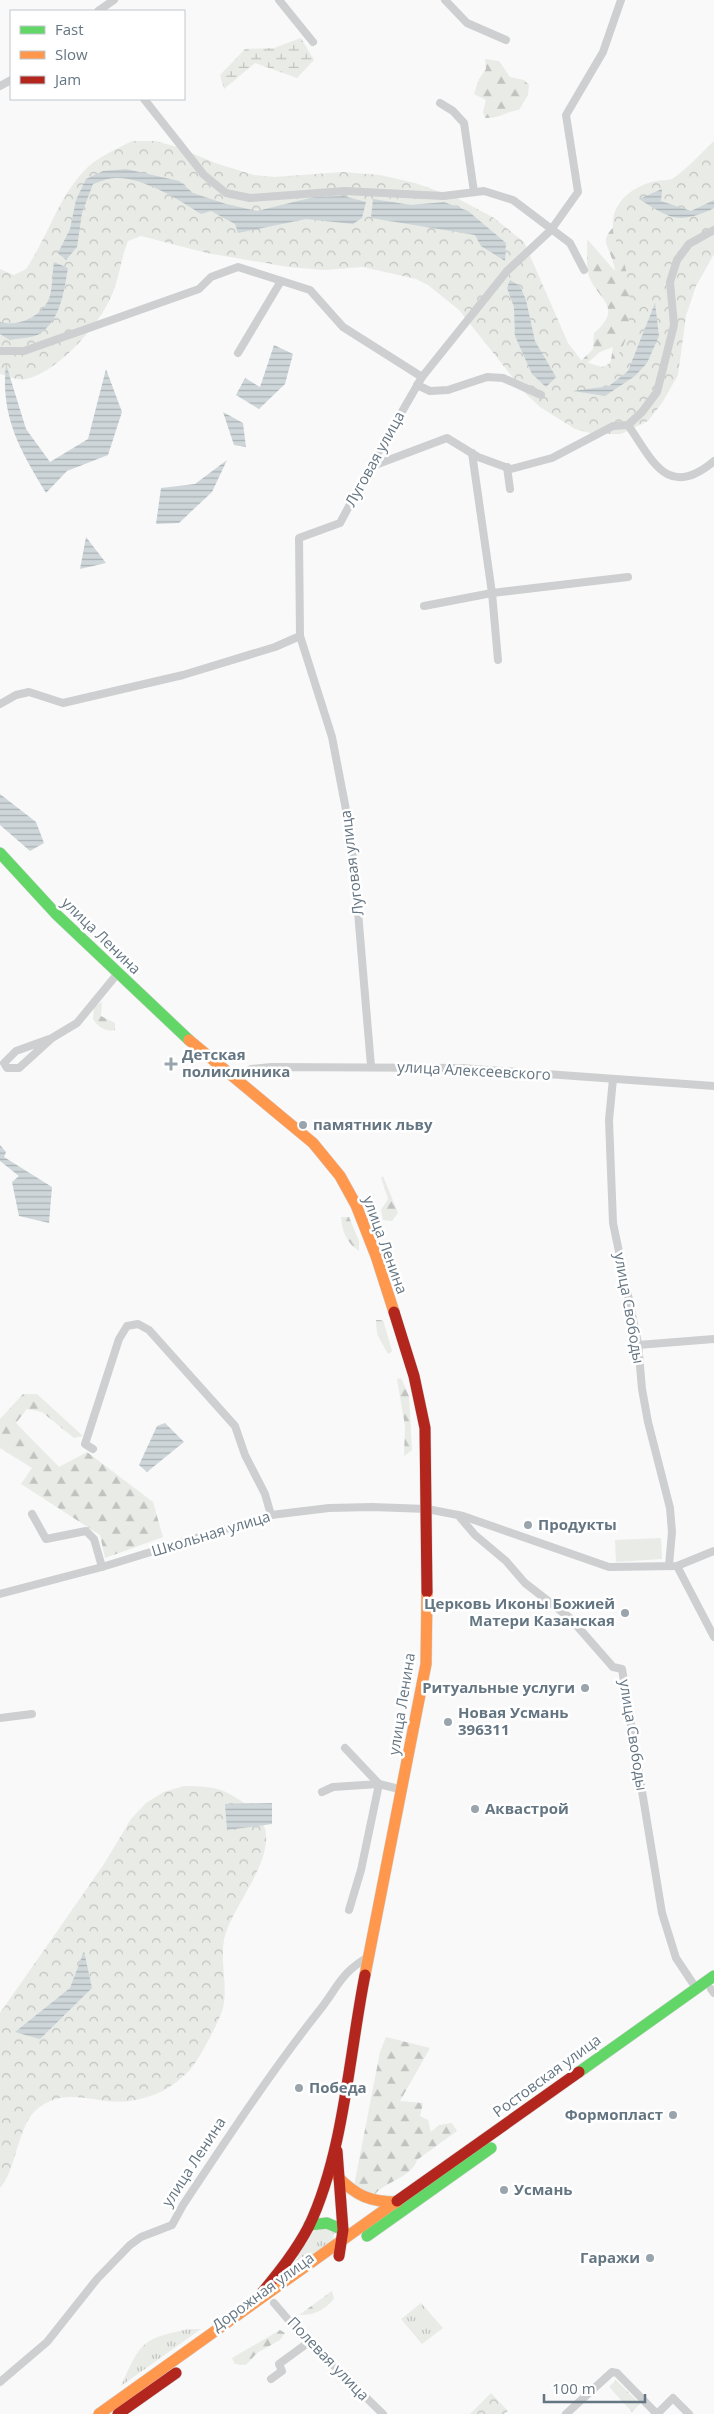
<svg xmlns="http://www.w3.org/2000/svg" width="714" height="2414" font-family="'Open Sans',sans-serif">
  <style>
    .grass { fill: url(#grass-tufts) }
    .forest { fill: url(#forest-firs) }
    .wetland { fill: url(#wetland-marsh) }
    .park { fill: url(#park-crowns) }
    .garden { fill: #e8ebe6 }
    .water { fill: url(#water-rules) }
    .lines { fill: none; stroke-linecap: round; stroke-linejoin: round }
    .fast-casing { stroke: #d5d6d7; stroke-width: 12 }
    .slow-casing { stroke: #d5d6d7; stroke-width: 12 }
    .jam-casing { stroke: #d5d6d7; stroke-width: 12 }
    .street { stroke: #cecfd0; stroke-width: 8 }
    .fast { stroke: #63d668; stroke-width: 11 }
    .slow { stroke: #ff974d; stroke-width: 11 }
    .jam { stroke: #b3261e; stroke-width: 11 }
    .poi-dot { fill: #99a4ac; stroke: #fff; stroke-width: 2 }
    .labels { text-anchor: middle; stroke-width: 5; stroke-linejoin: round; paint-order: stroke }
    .street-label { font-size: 15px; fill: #657683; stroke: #fff }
    .poi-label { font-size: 15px; font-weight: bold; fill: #657683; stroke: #fff; text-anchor: start }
  </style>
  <defs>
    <pattern id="grass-tufts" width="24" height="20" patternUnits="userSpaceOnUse" patternTransform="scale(1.25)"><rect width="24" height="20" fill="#e8ebe6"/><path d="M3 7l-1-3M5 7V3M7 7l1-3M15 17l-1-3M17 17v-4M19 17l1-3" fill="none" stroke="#c0c3c0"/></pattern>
    <pattern id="forest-firs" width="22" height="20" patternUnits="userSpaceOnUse" patternTransform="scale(1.25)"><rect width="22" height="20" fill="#e8ebe6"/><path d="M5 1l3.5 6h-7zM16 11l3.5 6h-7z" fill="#c0c3c0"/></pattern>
    <pattern id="wetland-marsh" width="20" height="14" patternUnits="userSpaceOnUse" patternTransform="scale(1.25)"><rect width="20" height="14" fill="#e8ebe6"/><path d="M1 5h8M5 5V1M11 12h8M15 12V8" fill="none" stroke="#c0c3c0"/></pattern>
    <pattern id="park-crowns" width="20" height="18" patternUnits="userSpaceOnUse" patternTransform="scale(1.25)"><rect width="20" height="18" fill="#e8ebe6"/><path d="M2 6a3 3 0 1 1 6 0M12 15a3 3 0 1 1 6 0" fill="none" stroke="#c0c3c0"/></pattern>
    <pattern id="water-rules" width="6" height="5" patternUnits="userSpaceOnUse" patternTransform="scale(1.25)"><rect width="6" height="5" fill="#ced6d9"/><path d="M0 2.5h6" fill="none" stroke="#abb2b5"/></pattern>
  </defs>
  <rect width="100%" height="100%" fill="#f9f9f9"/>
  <g class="grass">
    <polygon points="318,2228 329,2229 334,2233 333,2240 291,2269 309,2236"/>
    <polygon points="421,2303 443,2328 422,2344 401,2319"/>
    <path d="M189,2329H201L121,2386C141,2342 141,2339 189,2329Z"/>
  </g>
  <g class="forest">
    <path d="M485,59L499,61L510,77L524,80L529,85L528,95L519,110C504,112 502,118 485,118L483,112L486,100L474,94L479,79L486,69Z"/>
    <path d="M622,219L666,345L607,368L611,360L613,347L600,352L585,365L581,361L593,349L594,333C627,305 593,298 588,272C586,262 588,250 587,239L615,271C610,240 594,244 622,219Z"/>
    <path d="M102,1002L101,1016L115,1023V1030C105,1032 98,1027 93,1019L94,1006Z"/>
    <polygon points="383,1176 398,1213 392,1221 383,1220 381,1210 388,1199 381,1178"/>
    <path d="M341,1217H349L359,1241V1251C347,1243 342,1232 341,1217Z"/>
    <polygon points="376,1320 383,1320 392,1351 388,1354 377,1334"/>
    <polygon points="401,1378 409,1396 412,1450 404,1456 405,1426 397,1379"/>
    <polygon points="23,1394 37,1394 83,1436 74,1438 42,1412 27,1409 16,1423 59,1467 87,1452 153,1502 163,1537 105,1558 100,1535 21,1484 32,1468 0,1448 0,1419"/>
    <path d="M386,2037L430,2048L400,2101L423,2103L420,2116L428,2120L431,2132L439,2125L452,2123L457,2131L417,2160C412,2177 387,2181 375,2194L354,2186L380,2052Z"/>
    <path d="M332,2291L334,2299C323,2311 315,2315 299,2315Z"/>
    <polygon points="280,2330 285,2333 280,2340 257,2353 246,2365 235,2364 232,2358"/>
  </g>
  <polygon class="wetland" points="301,38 314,60 297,78 255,63 224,89 220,75 245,49 274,48"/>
  <g class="park">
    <path d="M132,141H156L180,148L215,163L254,175L274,177L343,172L380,175L415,183L455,197L494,218L524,242L568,343L582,361L602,367C638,355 632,286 623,259C617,241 610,236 614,215C619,196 638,185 656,181C662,180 670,181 675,177C689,167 701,153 714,141V254L696,286L686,316L678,375L662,403L648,421L621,434H594L575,429L540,407L526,394L459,310L428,285L416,279L363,267L324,270L288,267L207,253L141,236L128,241C121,257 120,275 113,292C102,322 59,372 26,379C18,381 8,376 0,374V269L14,275L26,269C47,238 58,199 83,172C95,158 115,150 132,141Z"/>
    <path d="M184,1786C216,1787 221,1787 247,1805C298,1839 232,1900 224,1940C220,1962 228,1986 223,2008C219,2022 199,2060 189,2071C172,2088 155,2097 130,2101C97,2106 66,2084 36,2110C18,2125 16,2171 0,2188V2013L104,1864L131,1819L146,1803L164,1792Z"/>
    <polygon points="616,2380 640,2404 632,2412 609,2387"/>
    <polygon points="491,2393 508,2411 504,2414 470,2414"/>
  </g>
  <polygon class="garden" points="661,1538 662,1559 616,1562 615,1540"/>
  <g class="water">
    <path d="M126,169L179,181L193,193L226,204L257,211L314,197L344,196L366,202L362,218L353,224L306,219L238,233L235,224L211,211L201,214C180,200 141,176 115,178C108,178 99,182 93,184L82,213L77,247L66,260L58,253L70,229L76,200L86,179L103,171Z"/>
    <path d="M662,189L661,201L691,211L714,200V208C678,225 671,219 639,199Z"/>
    <polygon points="373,199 411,205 444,202 468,211 506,243 505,261 481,246 475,235 371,218"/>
    <path d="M54,262L68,268C64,291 61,318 41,333C34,338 19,338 10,340L0,334V322C17,327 39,318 48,301C53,291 52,273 54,262Z"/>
    <polygon points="510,280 520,286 526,300 535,341 556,377 546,387 532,374 515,336 514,307 507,288"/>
    <polygon points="655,303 659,336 647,363 635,376 605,396 573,391 609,386 628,371"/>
    <polygon points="274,345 293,354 285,384 259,409 236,395 245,378 260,387"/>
    <path d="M6,364L26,429L50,462L88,439L106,369L122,412L108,455L67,471L46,493C20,450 0,416 6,364Z"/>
    <polygon points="223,412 243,423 246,447 234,445"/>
    <polygon points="227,460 212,492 179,523 156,524 161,488 195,484"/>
    <polygon points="86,537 106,563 80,569"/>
    <polygon points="0,794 36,822 44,843 30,851 0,825"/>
    <polygon points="0,1145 6,1152 4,1157 52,1187 49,1223 19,1216 12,1182 19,1176 0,1161"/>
    <polygon points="165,1423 184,1442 147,1472 139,1465 157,1426"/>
    <polygon points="272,1803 272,1824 227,1830 225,1804"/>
    <polygon points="84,1951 92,1988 40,2039 15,2032 70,1988"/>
  </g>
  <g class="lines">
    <g class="fast-casing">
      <g id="fast">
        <polyline points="0,853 57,915 189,1040"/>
        <polyline points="579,2072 714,1976"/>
        <polyline points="309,2225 327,2223 343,2230"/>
        <polyline points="367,2236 491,2148"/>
      </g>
    </g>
    <g class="slow-casing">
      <g id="slow">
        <polyline points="189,1040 313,1143 340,1176 356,1205 376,1256 394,1312"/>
        <polyline points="365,1975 426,1664 427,1592"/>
        <path d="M338,2177C356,2196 371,2202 397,2202"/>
        <polyline points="99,2414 397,2201"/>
      </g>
    </g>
    <g class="jam-casing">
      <g id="jam">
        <polyline points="394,1312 414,1376 425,1428 427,1592"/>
        <polyline points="337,2151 343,2230 339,2256"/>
        <polyline points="397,2201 579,2072"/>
        <path d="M261,2294C279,2272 296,2251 309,2226C344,2152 349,2055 365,1975"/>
        <polyline points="118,2414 176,2373"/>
      </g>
    </g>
    <g class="street">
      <polyline points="279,0 313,42"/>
      <polyline points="445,0 467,23 506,40"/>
      <polyline points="98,11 114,0"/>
      <polyline points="0,86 11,80"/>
      <polyline points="144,99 204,175 226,193 250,198 345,191 443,196 484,191 513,200 570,243 584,270"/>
      <polyline points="440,103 453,111 464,123 474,192"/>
      <polyline points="0,351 24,351 199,289 211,277 238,267 310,290 343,327 422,377"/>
      <polyline points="238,353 281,281"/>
      <polyline points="417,385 430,391 448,390 487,377 503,378 541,395"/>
      <path d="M628,425C652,459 667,501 714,461"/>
      <polyline points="472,453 492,593 498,660"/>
      <polyline points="370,467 447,438 478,457 511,469 552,458 613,426 628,425 642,412 657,392 674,325 670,282 677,260 689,244 714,230"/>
      <polyline points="507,467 510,489"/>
      <polyline points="424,606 492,593 628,577"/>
      <polyline points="300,636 332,737 352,841 371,1066"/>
      <polyline points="0,704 16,695 29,692 63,703 183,675 275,647 300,636 299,538 340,523 370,467 422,377 507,271 551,230 578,192 566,115 603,52 621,0"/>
      <polyline points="52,1038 19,1068 7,1068 4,1063 16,1051 52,1038 77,1023 118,973"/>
      <polyline points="237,1079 251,1069 271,1067 461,1068 714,1086"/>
      <polyline points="613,1079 609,1120 613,1223 638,1343 642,1389 648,1422 670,1508 672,1532 669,1565"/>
      <polyline points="638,1345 714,1339"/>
      <polyline points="93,1449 85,1444 119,1339 127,1326 138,1324 149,1330 235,1426 245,1455 265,1494 271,1515"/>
      <polyline points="32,1514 46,1539 86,1531 94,1539 102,1567"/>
      <polyline points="458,1515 475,1535 506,1561 525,1583 570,1618 613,1667 622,1669 662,1913 676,1958 696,1988"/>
      <polyline points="677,1566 714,1637"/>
      <polyline points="0,1594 102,1567 271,1515 329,1508 372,1507 427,1509 463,1516 609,1567 677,1566 714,1551"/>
      <polyline points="0,1718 32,1714"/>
      <polyline points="322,1792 333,1787 379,1784 345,1748"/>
      <polyline points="349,1910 361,1870 379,1784 403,1790"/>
      <polyline points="711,1989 714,1993"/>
      <polyline points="274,2303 298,2331 383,2414"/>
      <polyline points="271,2379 282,2371 279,2364 309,2342"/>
      <path d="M0,2382L47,2342L97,2279L130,2245L141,2237L172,2225L183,2205C227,2139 270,2073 319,2011C338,1987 341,1972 370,1956"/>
      <polyline points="566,2414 612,2372 617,2373 657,2414 673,2398 689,2414"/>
    </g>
    <use href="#fast" class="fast"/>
    <use href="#slow" class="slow"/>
    <use href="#jam" class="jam"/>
  </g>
  <g class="poi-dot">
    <path d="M168.5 1056.5h5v5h5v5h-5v5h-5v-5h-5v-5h5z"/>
    <circle cx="303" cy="1125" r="5"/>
    <circle cx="528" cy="1525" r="5"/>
    <circle cx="625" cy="1613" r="5"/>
    <circle cx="585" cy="1688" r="5"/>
    <circle cx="448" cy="1722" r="5"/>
    <circle cx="475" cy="1809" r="5"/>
    <circle cx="299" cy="2088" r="5"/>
    <circle cx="673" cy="2115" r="5"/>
    <circle cx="504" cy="2190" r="5"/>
    <circle cx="650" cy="2258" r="5"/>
  </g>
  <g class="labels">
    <g class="street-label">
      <text transform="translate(375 459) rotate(-61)" y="5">Луговая улица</text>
      <text transform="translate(352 863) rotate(-97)" y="5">Луговая улица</text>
      <text transform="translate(101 936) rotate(44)" y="5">улица Ленина</text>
      <text transform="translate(474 1071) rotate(3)" y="5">улица Алексеевского</text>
      <text transform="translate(385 1245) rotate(70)" y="5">улица Ленина</text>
      <text transform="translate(629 1308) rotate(80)" y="5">улица Свободы</text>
      <text transform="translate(211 1534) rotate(-17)" y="5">Школьная улица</text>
      <text transform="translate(402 1704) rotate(-81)" y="5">улица Ленина</text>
      <text transform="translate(633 1735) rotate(81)" y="5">улица Свободы</text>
      <text transform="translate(547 2076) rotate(-36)" y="5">Ростовская улица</text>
      <text transform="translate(194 2162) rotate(-57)" y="5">улица Ленина</text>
      <text transform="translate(263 2292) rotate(-36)" y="5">Дорожная улица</text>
      <text transform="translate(328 2359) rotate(46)" y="5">Полевая улица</text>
    </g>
    <g class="poi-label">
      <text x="182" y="1060">Детская<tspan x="182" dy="17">поликлиника</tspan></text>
      <text x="313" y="1130">памятник льву</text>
      <text x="538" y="1530">Продукты</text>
      <text x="615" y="1609" text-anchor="end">Церковь Иконы Божией<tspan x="615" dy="17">Матери Казанская</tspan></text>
      <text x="575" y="1693" text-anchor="end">Ритуальные услуги</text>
      <text x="458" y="1718">Новая Усмань<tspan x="458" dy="17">396311</tspan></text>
      <text x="485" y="1814">Аквастрой</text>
      <text x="309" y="2093">Победа</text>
      <text x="663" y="2120" text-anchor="end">Формопласт</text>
      <text x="514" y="2195">Усмань</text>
      <text x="640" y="2263" text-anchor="end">Гаражи</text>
    </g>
  </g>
  <rect x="10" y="10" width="175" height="90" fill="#ffffff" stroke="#c1c8cd"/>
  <rect x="20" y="26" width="25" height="8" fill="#63d668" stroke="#c1c8cd"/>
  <text x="55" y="35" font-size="15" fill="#657683">Fast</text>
  <rect x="20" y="51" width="25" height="8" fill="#ff974d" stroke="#c1c8cd"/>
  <text x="55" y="60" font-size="15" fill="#657683">Slow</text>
  <rect x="20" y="76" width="25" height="8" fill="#b3261e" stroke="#c1c8cd"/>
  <text x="55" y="85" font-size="15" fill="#657683">Jam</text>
  <path d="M544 2394v8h101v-8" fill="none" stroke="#657683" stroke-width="2.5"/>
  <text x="552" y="2394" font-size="15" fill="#657683" stroke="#ffffff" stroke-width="4" paint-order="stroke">100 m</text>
</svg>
